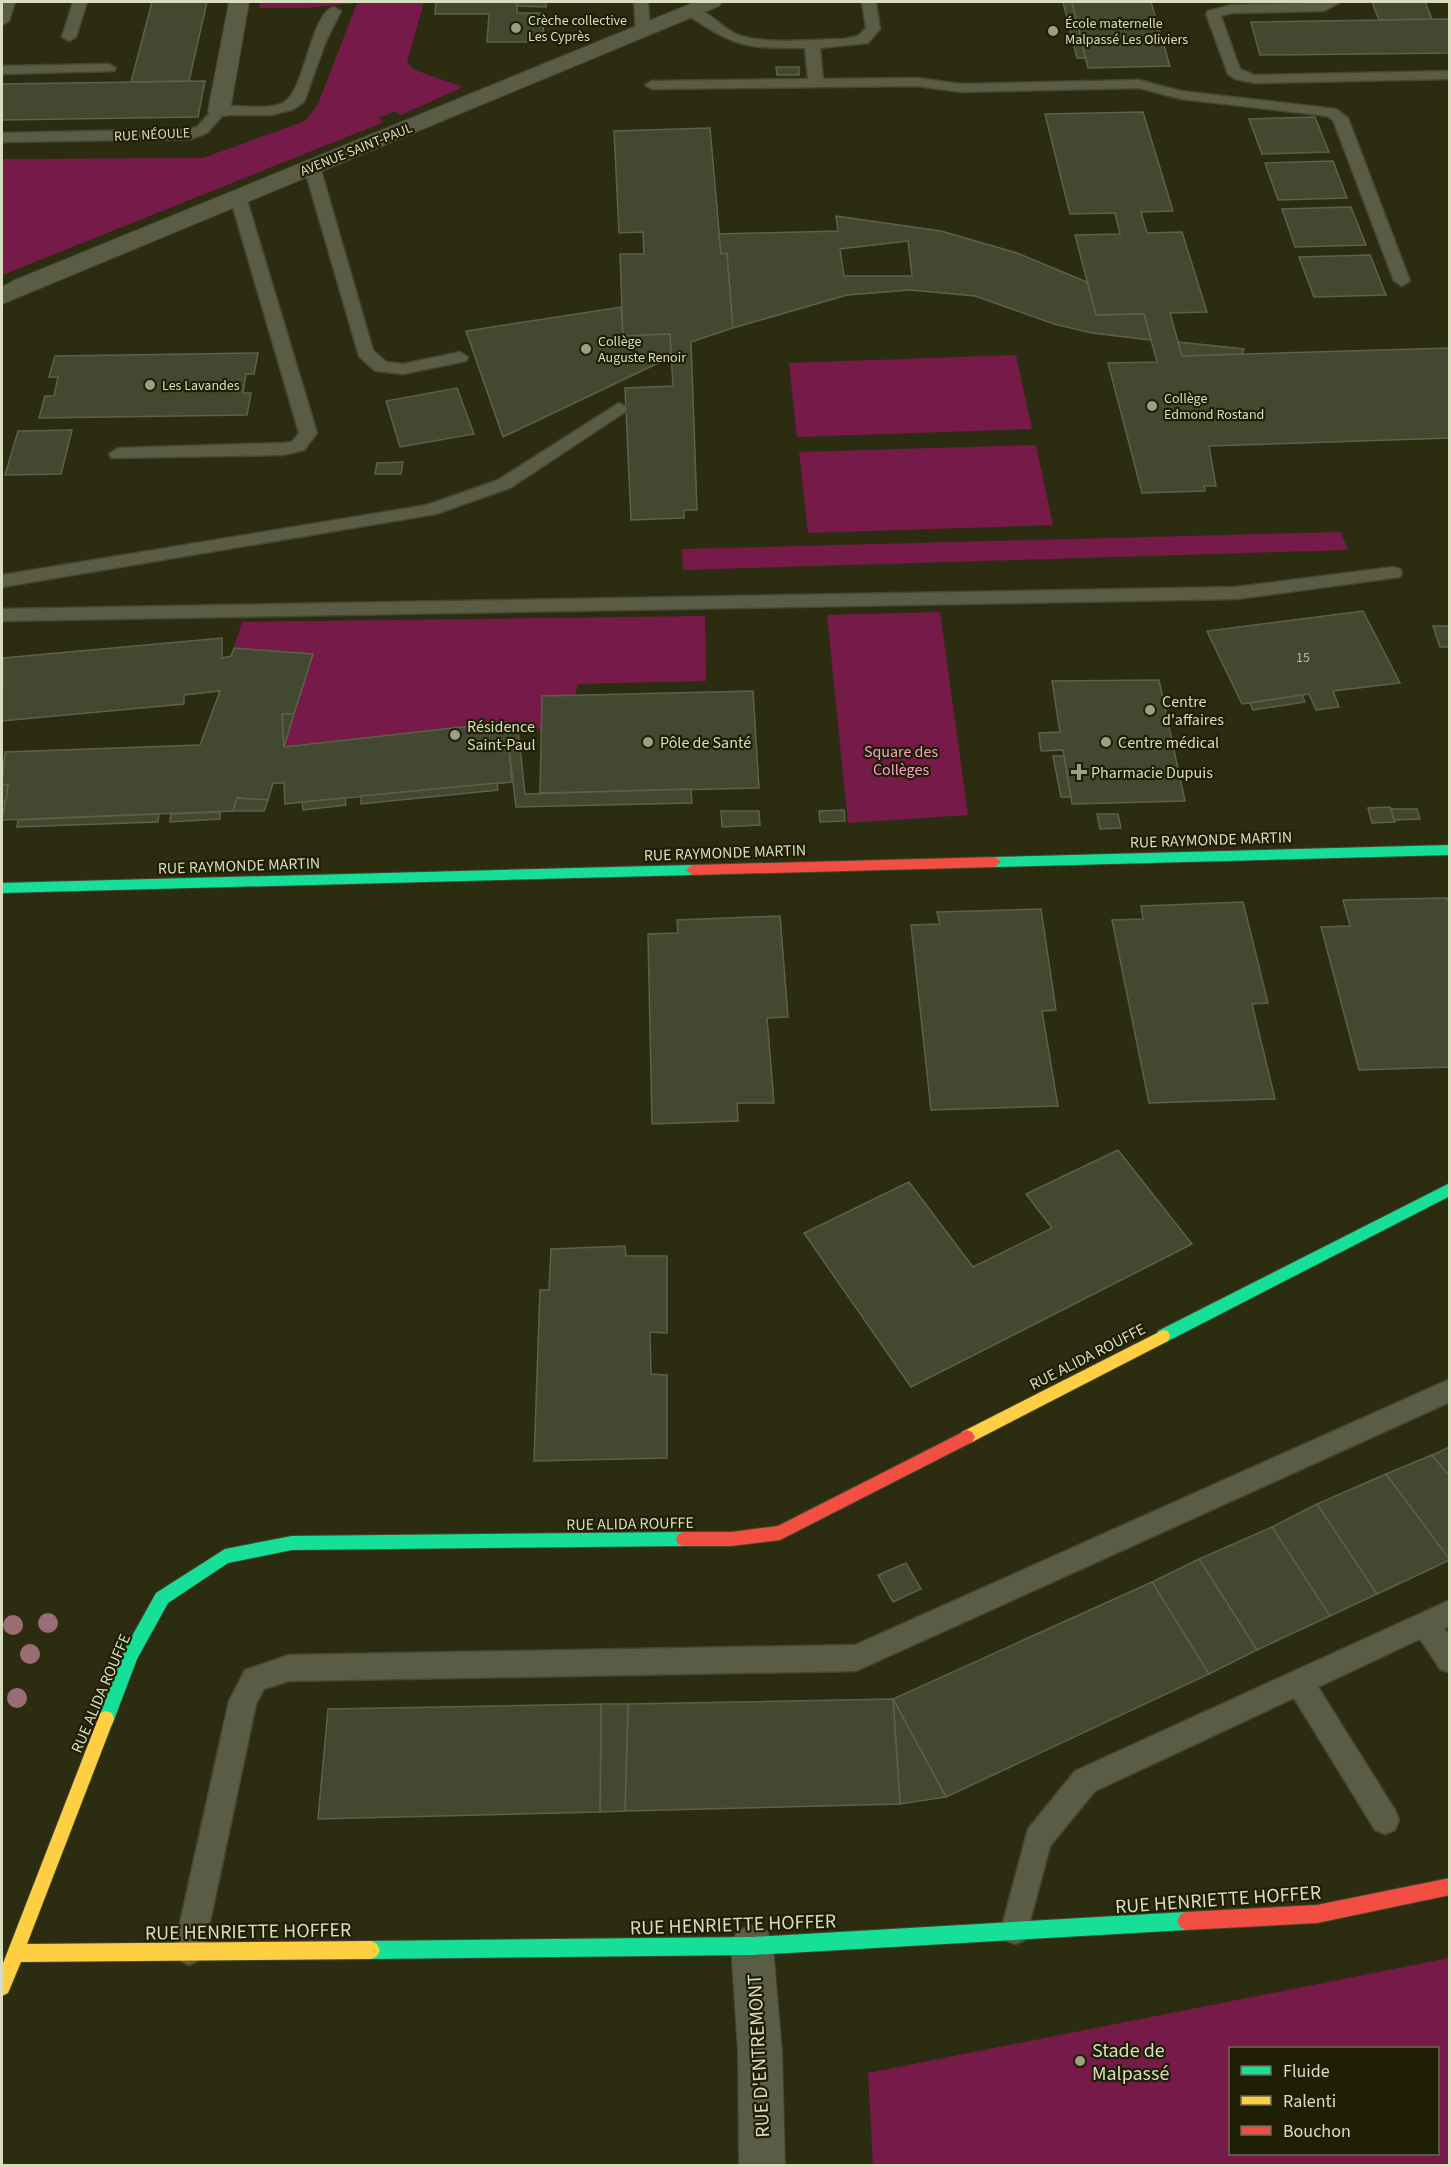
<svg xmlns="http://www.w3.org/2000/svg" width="1451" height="2167" font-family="'Source Sans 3',sans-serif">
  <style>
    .green { fill: #761a4a; fill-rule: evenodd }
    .building { fill: #434931; stroke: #5c624a; stroke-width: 1.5; fill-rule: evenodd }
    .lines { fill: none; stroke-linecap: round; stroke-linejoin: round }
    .lane-casing { stroke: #444630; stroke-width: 3 }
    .street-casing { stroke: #444630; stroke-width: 2 }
    .fast-casing { stroke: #444630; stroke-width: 2 }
    .slow-casing { stroke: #444630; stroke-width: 2 }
    .jam-casing { stroke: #444630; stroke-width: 2 }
    .lane { fill: #5b5c45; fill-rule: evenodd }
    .street { fill: #5b5c45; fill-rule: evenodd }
    .fast { fill: #16e098; fill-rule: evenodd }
    .slow { fill: #ffcf43; fill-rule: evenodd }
    .jam { fill: #f24e42; fill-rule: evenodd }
    .tree { fill: #9c6c75 }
    .poi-dot { fill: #9d9f80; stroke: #1e1f05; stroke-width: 2 }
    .labels { text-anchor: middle; stroke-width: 4.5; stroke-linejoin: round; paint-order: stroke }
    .far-poi-label { font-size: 14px; fill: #daddbd; stroke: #1e1f05; text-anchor: start }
    .far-street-label { font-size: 14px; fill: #daddbd; stroke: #1e1f05 }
    .number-label { font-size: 14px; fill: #b4b89a }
    .poi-label { font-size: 16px; fill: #daddbd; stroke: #1e1f05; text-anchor: start }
    .park-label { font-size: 16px; fill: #f89fc7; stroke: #1e1f05 }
    .street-label { font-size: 16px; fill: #daddbd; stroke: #1e1f05 }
    .near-street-label { font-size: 20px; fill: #daddbd; stroke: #1e1f05 }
    .near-poi-label { font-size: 20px; fill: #daddbd; stroke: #1e1f05; text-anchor: start }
  </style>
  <rect width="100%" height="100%" fill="#2c2d10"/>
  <g class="green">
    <polygon points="260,2 424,2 407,63 415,70 463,87 401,115 395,111 379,118 384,122 2,275 2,159 203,158 305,121 318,104 357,3 306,8 259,8"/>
    <polygon points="1016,355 1032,429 797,437 789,363"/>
    <polygon points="1036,445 1053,525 808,533 799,452"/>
    <polygon points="1341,532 1348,550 683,570 682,549"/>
    <polygon points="940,612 968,815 848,823 827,615"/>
    <polygon points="705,616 706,681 578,684 575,696 542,697 544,730 506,722 284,747 312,654 234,648 242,622"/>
    <path d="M1449,1958V2165H873L868,2073ZM1438,2048V2154H1230V2048Z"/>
  </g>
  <g class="building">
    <polygon points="152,2 207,2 189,81 131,82"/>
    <polygon points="436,2 517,2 517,13 544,13 543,42 487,42 489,14 435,14"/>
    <polygon points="517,2 546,2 546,7 517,6"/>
    <polygon points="1063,2 1072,2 1086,58 1077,58"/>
    <polygon points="1072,2 1151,2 1170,66 1088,68"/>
    <polygon points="1372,2 1425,2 1432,19 1379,20"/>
    <polygon points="1449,19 1450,53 1260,55 1251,22"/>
    <polygon points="776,67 799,67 799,75 777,75"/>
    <polygon points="205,81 198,117 2,120 2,84"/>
    <polygon points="1143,112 1173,211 1141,212 1147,233 1182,232 1207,312 1170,313 1182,356 1450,348 1450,438 1209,446 1216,486 1204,486 1205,491 1142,493 1108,363 1157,362 1144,314 1096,315 1075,235 1120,234 1115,213 1070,214 1045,114"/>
    <polygon points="1315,117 1329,152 1262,154 1249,119"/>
    <polygon points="710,128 721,254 727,253 733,328 691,342 697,510 684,510 684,518 631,520 625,388 673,386 670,334 623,336 620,254 644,254 643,232 619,233 614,131"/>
    <polygon points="1333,161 1347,198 1278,200 1265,163"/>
    <polygon points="1351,207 1366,245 1295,247 1282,209"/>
    <path d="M836,216L941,231L1017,253L1087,282L1096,315L1144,314L1151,340L1092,333L1054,324L975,296L910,290L847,295L733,328L727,253L721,254L719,234L838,231ZM908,241L912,276H844L840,249Z"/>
    <polygon points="1370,255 1386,295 1314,297 1299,257"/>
    <polygon points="621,307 623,336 670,334 671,357 503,437 466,331"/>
    <polygon points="1178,342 1244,349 1242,354 1182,356"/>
    <polygon points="258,353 254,374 246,374 243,393 251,393 247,415 39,418 45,396 54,396 58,377 49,377 55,356"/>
    <polygon points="457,388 474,434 400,447 386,401"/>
    <polygon points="72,430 61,474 5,475 18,431"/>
    <polygon points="403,462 401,474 375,474 377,463"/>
    <polygon points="1363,611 1400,683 1333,691 1339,707 1316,710 1309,694 1242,704 1207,631"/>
    <polygon points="1433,626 1450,626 1450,647 1440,647"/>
    <polygon points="222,638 222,658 231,656 234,648 313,654 294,714 282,714 284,747 506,722 506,725 517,724 520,747 509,748 512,782 285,804 284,783 273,783 268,800 237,798 233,811 2,820 8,785 2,785 5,752 200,745 220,691 184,695 184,704 2,721 3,658"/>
    <polygon points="1159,680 1185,801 1072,804 1063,750 1041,751 1039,733 1060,732 1052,681"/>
    <polygon points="753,691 759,788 540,793 542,696"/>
    <polygon points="1302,695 1305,702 1253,710 1250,703"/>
    <polygon points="282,714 294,714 284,747"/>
    <polygon points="520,747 525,794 691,789 692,803 516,807 509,748"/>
    <polygon points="1053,756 1064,756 1071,797 1061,797"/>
    <polygon points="497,783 498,790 361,804 361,796"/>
    <polygon points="2,785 8,785 6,800 2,804"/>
    <polygon points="237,798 268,800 264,811 233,811"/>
    <polygon points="345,798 346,805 303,810 302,802"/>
    <polygon points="1390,807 1395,822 1372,823 1368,808"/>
    <polygon points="1391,809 1417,809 1420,819 1394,820"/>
    <polygon points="844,810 845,821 820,822 819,811"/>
    <polygon points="721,811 759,811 760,825 722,827"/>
    <polygon points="220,812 220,819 170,822 171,814"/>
    <polygon points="159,814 158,822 17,827 18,820"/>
    <polygon points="1097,814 1118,814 1121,828 1100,829"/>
    <polygon points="1447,898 1450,905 1450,1067 1359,1070 1321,927 1350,926 1343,900"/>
    <polygon points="1243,902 1268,1003 1252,1004 1275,1099 1149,1103 1112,920 1143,919 1141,906"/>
    <polygon points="1041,909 1056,1010 1042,1011 1058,1106 931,1110 911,925 940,924 937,912"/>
    <polygon points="780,916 788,1017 767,1018 774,1103 737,1103 738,1121 652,1124 648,934 678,933 677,920"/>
    <polygon points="1118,1150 1192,1244 911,1387 804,1233 909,1182 973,1267 1052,1228 1026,1194"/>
    <polygon points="625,1246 626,1256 667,1256 667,1333 650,1332 651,1374 667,1375 667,1458 534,1461 540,1290 549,1290 551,1249"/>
    <polygon points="1450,1447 1450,1477 1432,1455"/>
    <polygon points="1432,1455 1450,1477 1450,1560 1386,1474"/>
    <polygon points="1386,1474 1450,1560 1377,1594 1317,1504"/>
    <polygon points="1317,1504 1377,1594 1330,1616 1272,1527"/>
    <polygon points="1272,1527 1330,1616 1257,1650 1199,1559"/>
    <polygon points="1199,1559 1257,1650 1209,1674 1152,1582"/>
    <polygon points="906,1563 921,1589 893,1602 878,1575"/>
    <polygon points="1152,1582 1209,1674 946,1797 893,1699"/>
    <polygon points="893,1699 946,1797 900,1804"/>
    <polygon points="893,1699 900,1804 625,1811 628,1704"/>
    <polygon points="601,1704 628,1704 625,1811 600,1812"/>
    <polygon points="601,1704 600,1812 318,1819 328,1709"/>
  </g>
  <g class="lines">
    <g class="lane-casing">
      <g id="lane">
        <polygon points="2,2 15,2 9,21 2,25"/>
        <polygon points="73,2 87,2 76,37 69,41 62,37"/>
        <polygon points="634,2 648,2 650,32 648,35 643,36 636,32"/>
        <path d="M862,2H876L880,29L868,43L820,48L823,79L917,78L961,84L1139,80L1181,91L1336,109L1348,118L1410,281L1402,286L1394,281L1333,120L1327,116L1181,99L1139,88L961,92L917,86L652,89L645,85L652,81L808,79L805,48C745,48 737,48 686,14V8C702,4 720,26 734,33C762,46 813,39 844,39L858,36L866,28Z"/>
        <polygon points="1341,2 1324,11 1232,13 1221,16 1240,69 1254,75 1450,71 1450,79 1254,83 1235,79 1228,74 1206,14 1208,11 1231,5"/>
        <path d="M334,7L341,11L326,41L304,102L292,110L270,115H223L207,133L191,139L2,142V133L189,129L197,127L214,108C235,102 263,112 283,103C305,93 310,13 334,7Z"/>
        <polygon points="109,64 116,68 114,71 2,74 2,66"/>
        <polygon points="312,162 320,167 373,350 386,362 403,364 460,352 468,357 466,361 403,374 375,371 359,356 304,167"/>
        <polygon points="238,192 246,197 317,433 304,450 283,455 112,458 109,454 118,448 283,443 292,442 299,433 230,197"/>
        <polygon points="619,403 628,408 625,412 510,488 436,514 2,587 2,575 427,505 498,480"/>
        <polygon points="1393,567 1400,569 1402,573 1400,577 1236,599 2,621 2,609 1236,587"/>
        <polygon points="1450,1379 1450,1402 856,1671 289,1681 264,1689 256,1704 204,1950 199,1960 189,1965 179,1960 174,1950 229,1701 245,1670 289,1655 855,1645"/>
        <polygon points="1450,1600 1450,1626 1444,1628 1450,1636 1450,1673 1440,1669 1420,1639 1318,1687 1395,1810 1399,1820 1395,1830 1385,1834 1375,1830 1294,1698 1095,1791 1050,1846 1025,1940 1015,1944 1005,1940 1001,1930 1028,1829 1075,1771"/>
      </g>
    </g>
    <g class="street-casing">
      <g id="street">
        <polygon points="229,2 249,2 230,111 227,116 211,116 208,111"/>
        <polygon points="695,2 722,2 719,6 2,304 2,287 15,280"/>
        <polygon points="752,1925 767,1931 773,1946 782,2052 785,2166 739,2166 738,2052 731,1946 737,1931"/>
      </g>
    </g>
    <g class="fast-casing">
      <g id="fast">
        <polygon points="1450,845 1450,855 995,867 989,862 995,857"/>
        <polygon points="692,865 698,870 692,875 2,893 2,883"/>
        <polygon points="1450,1183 1450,1196 1168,1341 1163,1342 1158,1341 1156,1336 1158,1331"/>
        <polygon points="684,1532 690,1534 692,1539 690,1544 684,1546 292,1550 228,1563 168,1603 137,1659 112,1725 106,1727 100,1725 98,1719 125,1649 156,1593 225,1549 292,1536"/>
        <polygon points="1186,1912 1192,1915 1195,1921 1192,1927 1186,1930 752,1955 371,1959 365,1956 362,1950 365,1944 371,1941 752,1937"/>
      </g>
    </g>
    <g class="slow-casing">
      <g id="slow">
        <polygon points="1163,1330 1168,1331 1170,1336 1168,1341 972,1442 967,1444 962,1442 959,1437 962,1432"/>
        <polygon points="106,1711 112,1713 114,1719 27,1944 371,1941 377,1944 380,1950 377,1956 371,1959 21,1962 8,1993 2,1996 2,1966 98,1719 100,1713"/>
      </g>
    </g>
    <g class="jam-casing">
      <g id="jam">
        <polygon points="995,857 1001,862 995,867 692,875 686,870 692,865"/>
        <polygon points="967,1430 972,1432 975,1437 972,1442 780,1540 731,1546 684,1546 678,1544 676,1539 678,1534 684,1532 731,1532 778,1526"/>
        <polygon points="1450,1878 1450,1895 1317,1923 1186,1930 1180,1927 1177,1921 1180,1915 1186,1912 1317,1905"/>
      </g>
    </g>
    <use href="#lane" class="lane"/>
    <use href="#street" class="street"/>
    <use href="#fast" class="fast"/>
    <use href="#slow" class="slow"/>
    <use href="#jam" class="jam"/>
  </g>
  <g class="tree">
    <circle cx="48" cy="1623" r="10"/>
    <circle cx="13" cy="1625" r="10"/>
    <circle cx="30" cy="1654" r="10"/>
    <circle cx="17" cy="1698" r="10"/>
  </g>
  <g class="poi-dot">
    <circle cx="516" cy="28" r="6"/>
    <circle cx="1053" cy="31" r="6"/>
    <circle cx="586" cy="349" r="6"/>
    <circle cx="150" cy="385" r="6"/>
    <circle cx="1152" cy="406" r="6"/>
    <circle cx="1150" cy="710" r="6"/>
    <circle cx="455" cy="735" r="6"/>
    <circle cx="648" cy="742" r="6"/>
    <circle cx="1106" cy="742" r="6"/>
    <path d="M1076 763h6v6h6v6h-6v6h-6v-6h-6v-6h6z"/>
    <circle cx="1080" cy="2061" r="6"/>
  </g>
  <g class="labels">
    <g class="far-poi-label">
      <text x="528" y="25">Crèche collective<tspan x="528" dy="16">Les Cyprès</tspan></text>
      <text x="1065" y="28">École maternelle<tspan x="1065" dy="16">Malpassé Les Oliviers</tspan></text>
      <text x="598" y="346">Collège<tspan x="598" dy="16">Auguste Renoir</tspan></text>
      <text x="162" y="390">Les Lavandes</text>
      <text x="1164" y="403">Collège<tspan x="1164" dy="16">Edmond Rostand</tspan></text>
    </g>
    <g class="far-street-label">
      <text transform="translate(152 134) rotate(-3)" y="5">RUE NÉOULE</text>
      <text transform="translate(356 149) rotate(-22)" y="5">AVENUE SAINT-PAUL</text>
    </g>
    <g class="number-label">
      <text x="1303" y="662">15</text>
    </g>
    <g class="poi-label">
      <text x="1162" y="707">Centre<tspan x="1162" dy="18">d'affaires</tspan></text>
      <text x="467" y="732">Résidence<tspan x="467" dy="18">Saint-Paul</tspan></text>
      <text x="660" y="748">Pôle de Santé</text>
      <text x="1118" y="748">Centre médical</text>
      <text x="1091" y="778">Pharmacie Dupuis</text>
    </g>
    <g class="park-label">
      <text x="901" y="757">Square des<tspan x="901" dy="18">Collèges</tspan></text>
    </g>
    <g class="street-label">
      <text transform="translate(1211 839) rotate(-2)" y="6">RUE RAYMONDE MARTIN</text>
      <text transform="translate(725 852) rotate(-2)" y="6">RUE RAYMONDE MARTIN</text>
      <text transform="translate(239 865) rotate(-2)" y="6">RUE RAYMONDE MARTIN</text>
      <text transform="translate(1087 1356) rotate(-27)" y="6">RUE ALIDA ROUFFE</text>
      <text transform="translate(630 1523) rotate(-1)" y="6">RUE ALIDA ROUFFE</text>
      <text transform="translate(100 1693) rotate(-67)" y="6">RUE ALIDA ROUFFE</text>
    </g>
    <g class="near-street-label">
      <text transform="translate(1218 1899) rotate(-4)" y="7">RUE HENRIETTE HOFFER</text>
      <text transform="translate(733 1924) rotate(-2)" y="7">RUE HENRIETTE HOFFER</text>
      <text transform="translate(248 1931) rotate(-1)" y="7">RUE HENRIETTE HOFFER</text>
      <text transform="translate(758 2056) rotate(-93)" y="7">RUE D'ENTREMONT</text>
    </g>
    <g class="near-poi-label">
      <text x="1092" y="2057">Stade de<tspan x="1092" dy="23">Malpassé</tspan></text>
    </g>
  </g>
  <rect width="1451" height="2167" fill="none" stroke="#daddbd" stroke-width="6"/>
  <rect x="1229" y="2047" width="210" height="108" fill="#1e1f05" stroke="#696b4f" stroke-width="1.5"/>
  <rect x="1241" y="2066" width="30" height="9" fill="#16e098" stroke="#696b4f" stroke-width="1.5"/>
  <text x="1283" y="2077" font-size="18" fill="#daddbd">Fluide</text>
  <rect x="1241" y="2096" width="30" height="9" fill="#ffcf43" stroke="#696b4f" stroke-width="1.5"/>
  <text x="1283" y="2107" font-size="18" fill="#daddbd">Ralenti</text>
  <rect x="1241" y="2126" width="30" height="9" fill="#f24e42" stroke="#696b4f" stroke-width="1.5"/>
  <text x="1283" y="2137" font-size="18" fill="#daddbd">Bouchon</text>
</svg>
